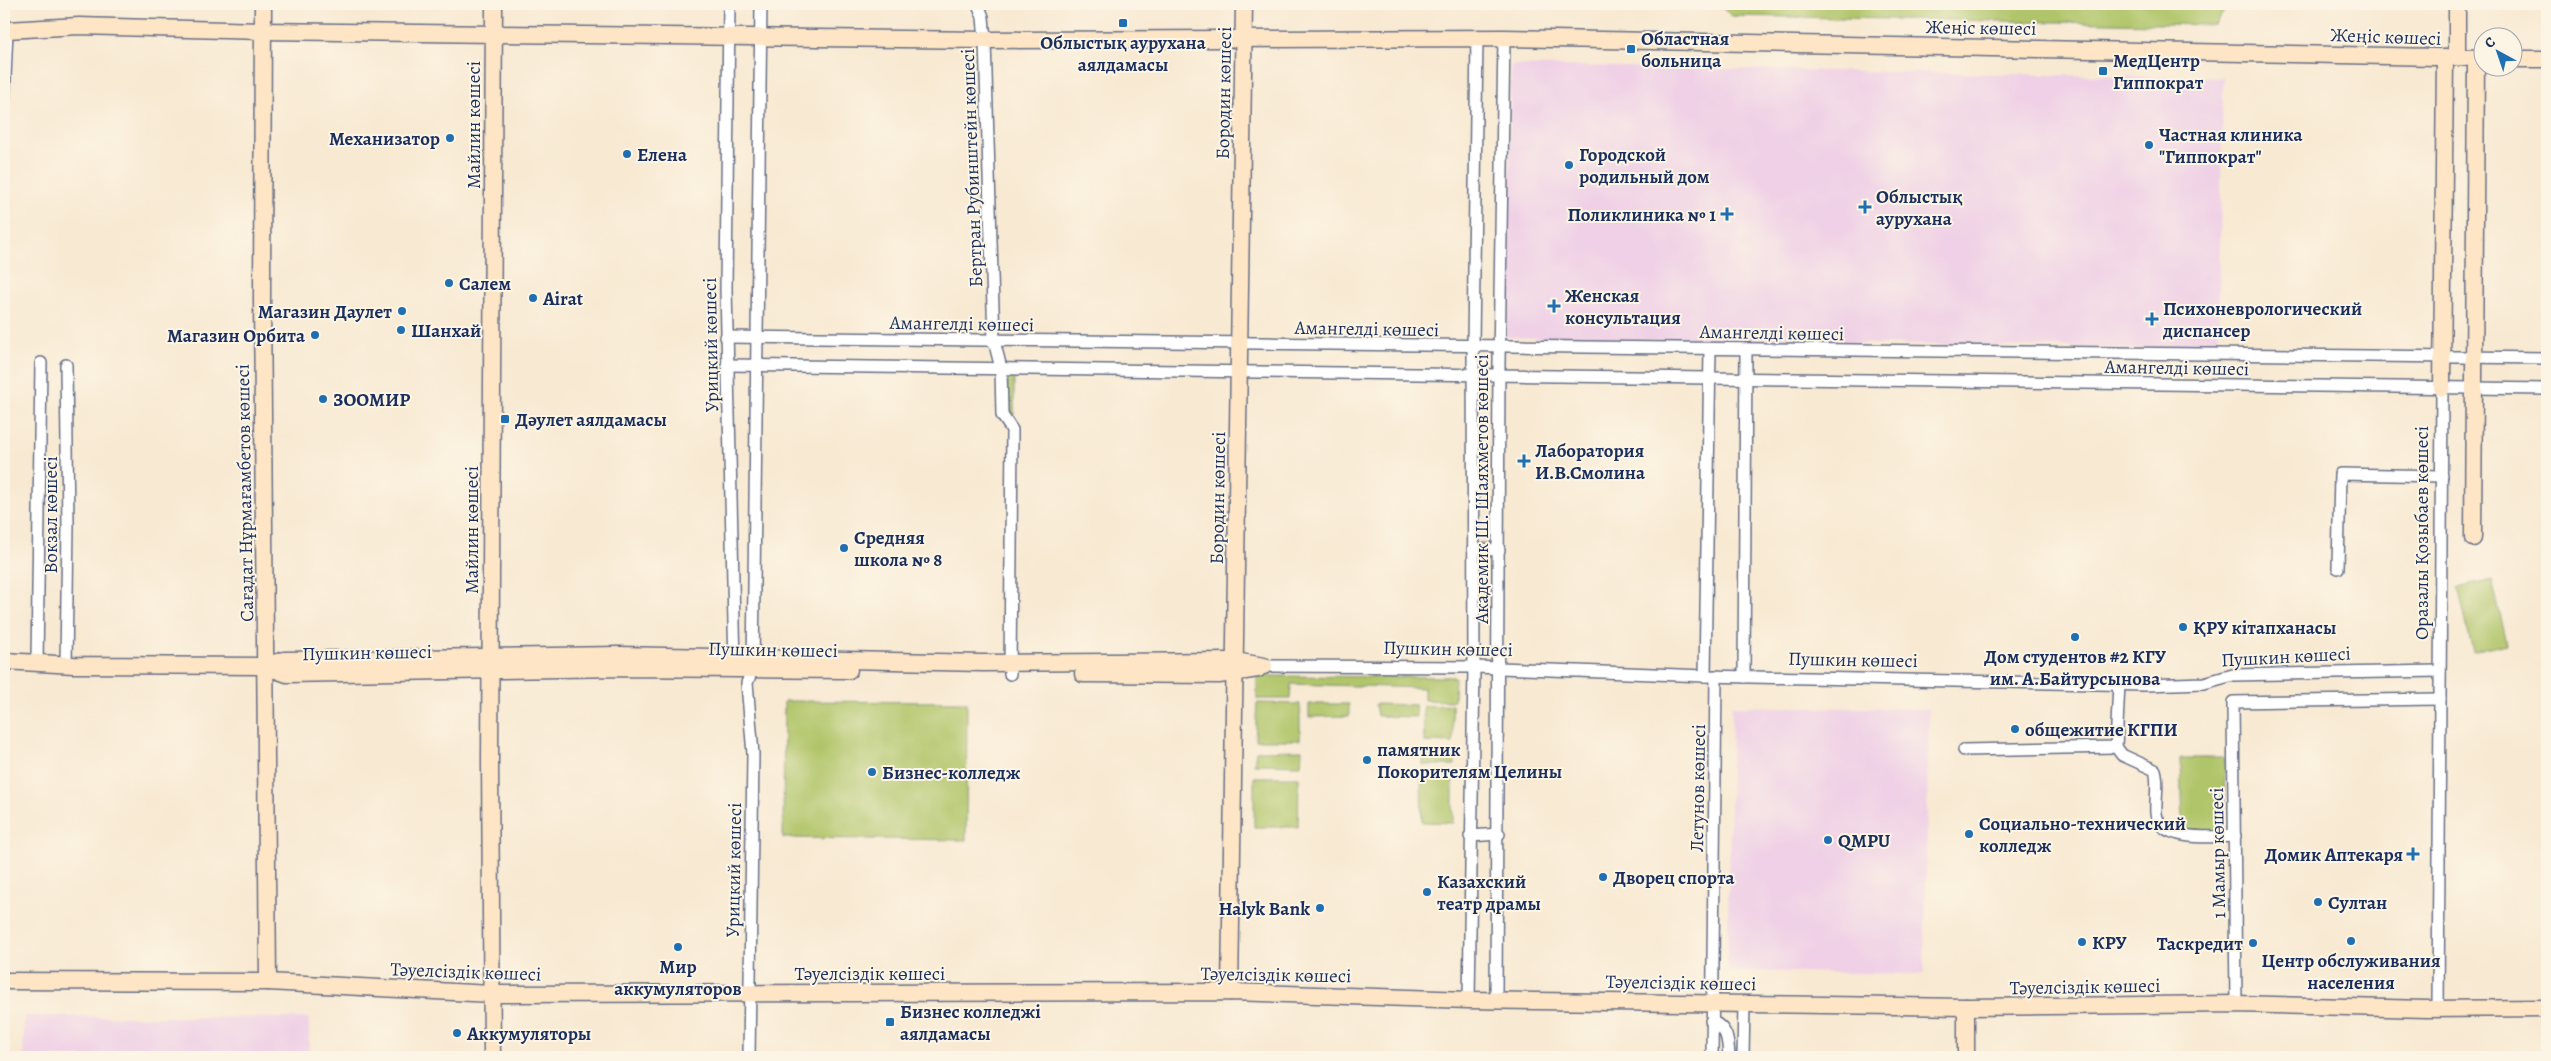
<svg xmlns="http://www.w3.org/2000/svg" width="2551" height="1061" font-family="Alegreya,serif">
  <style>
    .built { fill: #efd0e6 }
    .green { fill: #b0c569; stroke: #667a64 }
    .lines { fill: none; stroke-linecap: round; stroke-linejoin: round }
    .street-casing { stroke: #687087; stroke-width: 14 }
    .secondary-casing { stroke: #687087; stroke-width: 19 }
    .street { stroke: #fff; stroke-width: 11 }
    .secondary { stroke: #fde5c5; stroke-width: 16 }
    .poi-dot { fill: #1f6fb2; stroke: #fcf5e5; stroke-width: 2 }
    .labels { text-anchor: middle; stroke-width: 4; stroke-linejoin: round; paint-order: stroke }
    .street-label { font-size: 19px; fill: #1b2f5e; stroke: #fcf5e5 }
    .poi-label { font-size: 19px; font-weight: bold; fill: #1b2f5e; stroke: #fcf5e5; text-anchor: start }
  </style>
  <rect width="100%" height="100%" fill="#fcf5e5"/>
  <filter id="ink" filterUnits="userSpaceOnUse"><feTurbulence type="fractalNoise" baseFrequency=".02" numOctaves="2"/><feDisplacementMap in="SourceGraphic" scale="10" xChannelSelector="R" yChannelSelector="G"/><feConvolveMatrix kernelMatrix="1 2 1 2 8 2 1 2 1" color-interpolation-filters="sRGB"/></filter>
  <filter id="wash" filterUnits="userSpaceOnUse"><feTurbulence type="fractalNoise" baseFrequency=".0096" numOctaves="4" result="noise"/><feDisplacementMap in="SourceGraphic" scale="20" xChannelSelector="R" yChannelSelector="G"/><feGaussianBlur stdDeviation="1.12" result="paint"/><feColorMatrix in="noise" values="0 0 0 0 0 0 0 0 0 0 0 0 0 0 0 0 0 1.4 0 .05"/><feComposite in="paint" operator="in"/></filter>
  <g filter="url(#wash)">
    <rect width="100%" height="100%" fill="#f8e9d2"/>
    <g class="built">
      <polygon points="1511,65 2223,78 2218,350 1506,337"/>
      <polygon points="1732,706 1929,709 1924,974 1727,971"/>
      <polygon points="24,1016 309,1018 309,1057 23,1057"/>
    </g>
    <g class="green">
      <polygon points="1717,4 2229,4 2215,25 1732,16"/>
      <polygon points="1014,376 1014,415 1007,415 1007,377"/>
      <polygon points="2492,580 2507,644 2473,652 2458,588"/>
      <polygon points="1257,676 1455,677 1454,701 1424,700 1424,688 1291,684 1290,699 1257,699"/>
      <polygon points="784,701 967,702 966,840 783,838"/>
      <polygon points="1257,703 1300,704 1300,740 1255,740"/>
      <polygon points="1309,704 1349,704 1349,716 1309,717"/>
      <polygon points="1375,704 1415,705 1416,717 1377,716"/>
      <polygon points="1452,705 1453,743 1424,742 1423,706"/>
      <polygon points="1302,750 1301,765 1254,764 1256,751"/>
      <polygon points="1423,755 1454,756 1455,765 1423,765"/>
      <polygon points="2181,758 2225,758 2224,834 2183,830"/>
      <polygon points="1254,777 1299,777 1298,827 1254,827"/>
      <polygon points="1421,777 1453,779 1453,823 1422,822"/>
    </g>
  </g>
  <g filter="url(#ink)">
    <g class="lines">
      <g class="street-casing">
        <g id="street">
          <polyline points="729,4 726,289 735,665"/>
          <polyline points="978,4 983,17 985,40 994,341 1001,368 1002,415 1012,430 1010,674"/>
          <polyline points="4,101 7,30"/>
          <polyline points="726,337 2547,358"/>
          <polyline points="66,365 68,525 66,665"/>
          <polyline points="727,365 2547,389"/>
          <polyline points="1473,549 1499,550"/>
          <polyline points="2338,568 2340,474 2442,476"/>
          <polyline points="37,664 41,363"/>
          <polyline points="1264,666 1474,667 1705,676 2145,685 2204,683 2233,675 2440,671"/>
          <polyline points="1705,676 1710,349"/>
          <polyline points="1744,677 1746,349"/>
          <path d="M2116,747L2122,755L2155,770C2159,783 2155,799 2156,813C2158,842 2214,837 2235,836"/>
          <polyline points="1964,750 2116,747 2119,683"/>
          <polyline points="1470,836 1499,834"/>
          <polyline points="1469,1000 1474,667 1473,346 1477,38"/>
          <polyline points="1496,1000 1499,363 1504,38"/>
          <polyline points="2236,1004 2233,702 2440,699"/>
          <polyline points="2438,1009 2442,388"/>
          <path d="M1711,1021C1728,1028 1728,1040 1729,1057"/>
          <polyline points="749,1057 753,754 747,683 753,668 761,4"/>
          <polyline points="1712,1057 1716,676"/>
          <polyline points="1743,1057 1744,1003"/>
        </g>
      </g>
      <g class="secondary-casing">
        <g id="secondary">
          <polyline points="263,4 262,300 268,982"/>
          <polyline points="2457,4 2457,57"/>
          <polyline points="7,30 79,26 263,31 985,40 1504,38 2484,58"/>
          <polyline points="2514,59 2547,59"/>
          <polyline points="2442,388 2445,57"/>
          <polyline points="2473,538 2476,58"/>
          <polyline points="4,661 74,665 265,666 284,660 619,655 982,663 1235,661 1264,666"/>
          <polyline points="265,666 287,674 619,668 849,670"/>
          <polyline points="1083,674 1219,675 1258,669"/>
          <polyline points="4,981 268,982 491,994 1230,992 1469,1000 1966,1007 2236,1004 2426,1009 2547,1008"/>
          <polyline points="1230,992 1244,4"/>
          <polyline points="492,1057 490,761 494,4"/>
          <polyline points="1966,1057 1966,1007"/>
        </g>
      </g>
      <use href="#street" class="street"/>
      <use href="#secondary" class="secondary"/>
    </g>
  </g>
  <g class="poi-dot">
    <rect x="1118" y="18" width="10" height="10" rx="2.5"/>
    <rect x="1626" y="44" width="10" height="10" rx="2.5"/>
    <rect x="2098" y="66" width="10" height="10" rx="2.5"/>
    <circle cx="450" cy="138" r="5"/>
    <circle cx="2149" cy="145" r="5"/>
    <circle cx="627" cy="154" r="5"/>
    <circle cx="1569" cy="165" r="5"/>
    <path d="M1862.5 199.5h5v5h5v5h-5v5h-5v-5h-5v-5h5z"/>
    <path d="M1724.5 206.5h5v5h5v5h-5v5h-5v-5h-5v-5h5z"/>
    <circle cx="449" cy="283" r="5"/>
    <circle cx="533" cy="298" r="5"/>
    <path d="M1551.5 298.5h5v5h5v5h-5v5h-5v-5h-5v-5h5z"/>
    <circle cx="402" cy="311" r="5"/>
    <path d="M2149.5 311.5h5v5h5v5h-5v5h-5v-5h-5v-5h5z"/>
    <circle cx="401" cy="330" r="5"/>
    <circle cx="315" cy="335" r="5"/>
    <circle cx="323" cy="399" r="5"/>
    <rect x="500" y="414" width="10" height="10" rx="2.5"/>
    <path d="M1521.5 453.5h5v5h5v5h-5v5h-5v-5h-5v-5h5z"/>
    <circle cx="844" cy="548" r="5"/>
    <circle cx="2183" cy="627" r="5"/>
    <circle cx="2075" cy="637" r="5"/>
    <circle cx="2015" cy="729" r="5"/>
    <circle cx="1367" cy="760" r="5"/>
    <circle cx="872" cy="772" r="5"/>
    <circle cx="1969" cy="834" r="5"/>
    <circle cx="1828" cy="840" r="5"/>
    <path d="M2410.5 846.5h5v5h5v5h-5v5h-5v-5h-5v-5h5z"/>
    <circle cx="1603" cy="877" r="5"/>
    <circle cx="1427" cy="892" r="5"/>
    <circle cx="2318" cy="902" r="5"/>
    <circle cx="1320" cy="908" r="5"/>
    <circle cx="2351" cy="941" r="5"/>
    <circle cx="2082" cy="942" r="5"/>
    <circle cx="2253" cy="943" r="5"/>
    <circle cx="678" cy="947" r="5"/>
    <rect x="885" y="1017" width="10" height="10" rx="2.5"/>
    <circle cx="457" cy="1033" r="5"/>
  </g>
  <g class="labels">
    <g class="street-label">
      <text transform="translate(1981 27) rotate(1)" y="7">Жеңіс көшесі</text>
      <text transform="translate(2386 36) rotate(2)" y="7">Жеңіс көшесі</text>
      <text transform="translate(1223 93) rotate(-89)" y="7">Бородин көшесі</text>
      <text transform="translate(473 125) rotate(-90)" y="7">Майлин көшесі</text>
      <text transform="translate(971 168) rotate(-92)" y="7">Бертран Рубинштейн көшесі</text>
      <text transform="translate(962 323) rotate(1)" y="7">Амангелді көшесі</text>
      <text transform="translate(1367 328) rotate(1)" y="7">Амангелді көшесі</text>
      <text transform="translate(1772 332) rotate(1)" y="7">Амангелді көшесі</text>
      <text transform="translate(710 345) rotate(-91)" y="7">Урицкий көшесі</text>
      <text transform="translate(2177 367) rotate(1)" y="7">Амангелді көшесі</text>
      <text transform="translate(1481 489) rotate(-90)" y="7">Академик Ш. Шаяхметов көшесі</text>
      <text transform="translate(244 493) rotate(-91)" y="7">Сағадат Нұрмағамбетов көшесі</text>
      <text transform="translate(1217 498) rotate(-89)" y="7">Бородин көшесі</text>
      <text transform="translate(50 515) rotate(-90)" y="7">Вокзал көшесі</text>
      <text transform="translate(471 530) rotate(-90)" y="7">Майлин көшесі</text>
      <text transform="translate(2421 533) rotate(-90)" y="7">Оразалы Қозыбаев көшесі</text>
      <text transform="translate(1448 648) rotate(1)" y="7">Пушкин көшесі</text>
      <text transform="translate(773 649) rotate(1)" y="7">Пушкин көшесі</text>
      <text transform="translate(367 652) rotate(-1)" y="7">Пушкин көшесі</text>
      <text transform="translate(2286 656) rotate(-3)" y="7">Пушкин көшесі</text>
      <text transform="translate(1853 659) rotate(1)" y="7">Пушкин көшесі</text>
      <text transform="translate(1697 788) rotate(-89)" y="7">Летунов көшесі</text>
      <text transform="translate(2217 853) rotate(-91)" y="7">1 Мамыр көшесі</text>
      <text transform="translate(733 870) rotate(-89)" y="7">Урицкий көшесі</text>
      <text transform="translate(466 971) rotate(2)" y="7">Тәуелсіздік көшесі</text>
      <text x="870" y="980">Тәуелсіздік көшесі</text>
      <text transform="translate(1276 974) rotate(1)" y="7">Тәуелсіздік көшесі</text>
      <text transform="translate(1681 982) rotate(1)" y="7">Тәуелсіздік көшесі</text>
      <text transform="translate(2085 986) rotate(-1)" y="7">Тәуелсіздік көшесі</text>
    </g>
    <g class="poi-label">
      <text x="1641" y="45">Областная<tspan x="1641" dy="22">больница</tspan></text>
      <text x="1123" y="49" text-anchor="middle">Облыстық аурухана<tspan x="1123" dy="22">аялдамасы</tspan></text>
      <text x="2113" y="67">МедЦентр<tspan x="2113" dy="22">Гиппократ</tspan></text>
      <text x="2159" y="141">Частная клиника<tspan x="2159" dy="22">"Гиппократ"</tspan></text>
      <text x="440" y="145" text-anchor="end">Механизатор</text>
      <text x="637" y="161">Елена</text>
      <text x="1579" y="161">Городской<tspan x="1579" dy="22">родильный дом</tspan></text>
      <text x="1876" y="203">Облыстық<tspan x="1876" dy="22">аурухана</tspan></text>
      <text x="1716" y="221" text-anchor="end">Поликлиника № 1</text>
      <text x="459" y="290">Салем</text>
      <text x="1565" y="302">Женская<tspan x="1565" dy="22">консультация</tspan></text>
      <text x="543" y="305">Airat</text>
      <text x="2163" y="315">Психоневрологический<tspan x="2163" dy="22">диспансер</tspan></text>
      <text x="392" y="318" text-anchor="end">Магазин Даулет</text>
      <text x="411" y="337">Шанхай</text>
      <text x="305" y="342" text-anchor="end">Магазин Орбита</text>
      <text x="333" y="406">ЗООМИР</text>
      <text x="515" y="426">Дәулет аялдамасы</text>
      <text x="1535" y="457">Лаборатория<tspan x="1535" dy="22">И.В.Смолина</tspan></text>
      <text x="854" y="544">Средняя<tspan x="854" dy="22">школа № 8</tspan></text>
      <text x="2193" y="634">ҚРУ кітапханасы</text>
      <text x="2075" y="663" text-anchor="middle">Дом студентов #2 КГУ<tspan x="2075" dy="22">им. А.Байтурсынова</tspan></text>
      <text x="2025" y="736">общежитие КГПИ</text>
      <text x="1377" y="756">памятник<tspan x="1377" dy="22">Покорителям Целины</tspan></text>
      <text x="882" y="779">Бизнес-колледж</text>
      <text x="1979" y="830">Социально-технический<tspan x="1979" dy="22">колледж</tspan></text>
      <text x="1838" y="847">QMPU</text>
      <text x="2403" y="861" text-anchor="end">Домик Аптекаря</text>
      <text x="1613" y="884">Дворец спорта</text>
      <text x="1437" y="888">Казахский<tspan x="1437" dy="22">театр драмы</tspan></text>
      <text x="2328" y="909">Султан</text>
      <text x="1310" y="915" text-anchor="end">Halyk Bank</text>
      <text x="2092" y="949">КРУ</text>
      <text x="2243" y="950" text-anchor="end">Таскредит</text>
      <text x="2351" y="967" text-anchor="middle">Центр обслуживания<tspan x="2351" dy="22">населения</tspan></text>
      <text x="678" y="973" text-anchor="middle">Мир<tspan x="678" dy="22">аккумуляторов</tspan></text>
      <text x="900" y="1018">Бизнес колледжі<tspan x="900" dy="22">аялдамасы</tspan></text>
      <text x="467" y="1040">Аккумуляторы</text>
    </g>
  </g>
  <rect width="2551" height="1061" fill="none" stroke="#fcf5e5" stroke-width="20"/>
  <g transform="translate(2498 52) rotate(320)"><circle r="24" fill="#fcf5e5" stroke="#a2a6af"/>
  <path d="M0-4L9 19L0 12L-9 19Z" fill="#1f6fb2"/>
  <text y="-8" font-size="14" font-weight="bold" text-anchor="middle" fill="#1b2f5e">С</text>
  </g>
</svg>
